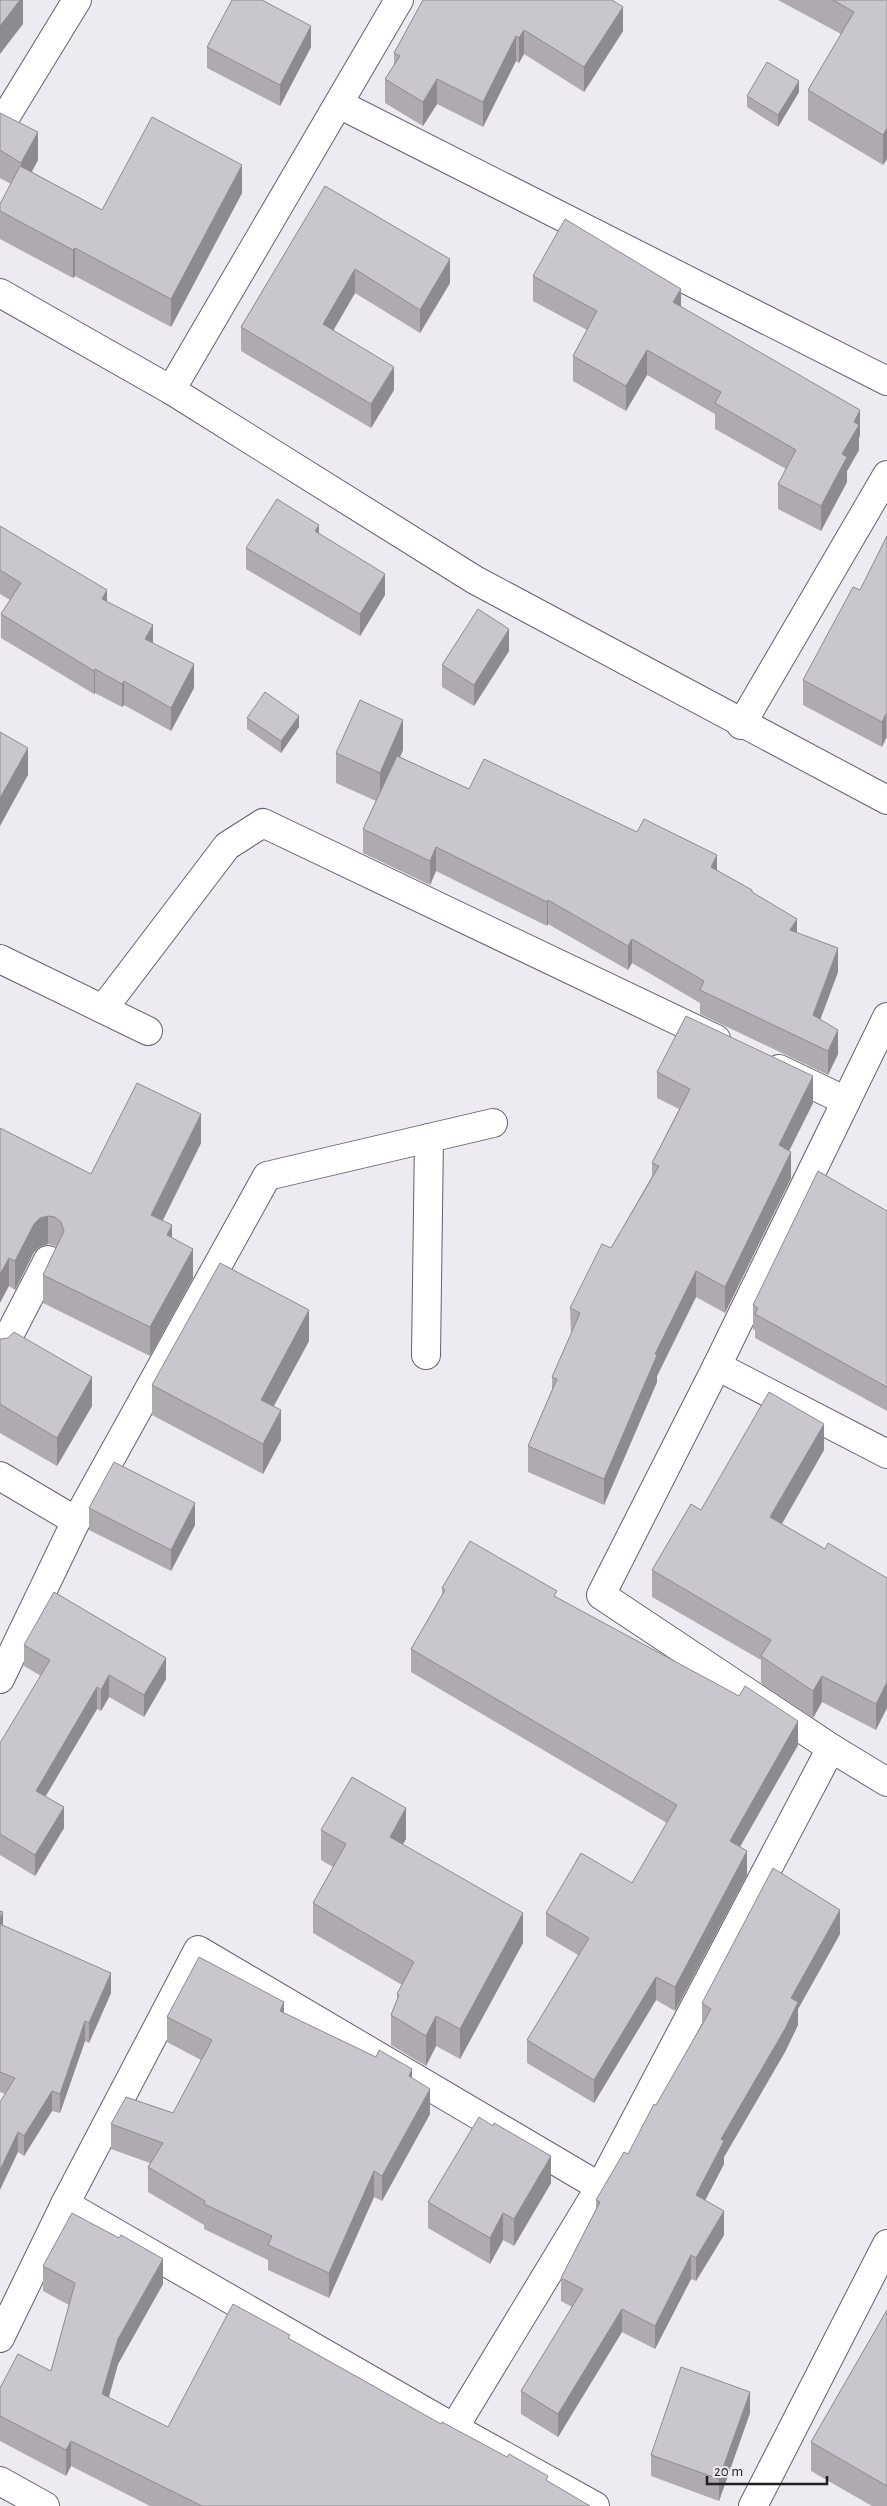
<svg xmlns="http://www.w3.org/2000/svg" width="887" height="2506" font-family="'Alegreya Sans',sans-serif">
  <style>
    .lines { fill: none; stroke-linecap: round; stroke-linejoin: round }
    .minor-casing { stroke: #656168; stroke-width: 30 }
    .major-casing { stroke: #656168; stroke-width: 30 }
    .minor { stroke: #fff; stroke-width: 28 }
    .major { stroke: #fff; stroke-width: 28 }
    .wall { fill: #aeaab0 }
    .shaded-wall { fill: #8d8b90 }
    .building { fill: #cac6cd; stroke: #8d8b90 }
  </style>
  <rect width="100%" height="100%" fill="#eeeaf2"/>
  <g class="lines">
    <g class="minor-casing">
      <g id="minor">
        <polyline points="339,104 887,381"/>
        <polyline points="0,126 77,0"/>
        <polyline points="171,390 399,0"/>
        <polyline points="741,725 887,475"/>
        <polyline points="0,959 148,1031"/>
        <polyline points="103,1009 227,846 263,823 716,1039"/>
        <polyline points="779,1069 846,1101"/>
        <polyline points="0,1353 48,1260"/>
        <polyline points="426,1355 429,1138"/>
        <polyline points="717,1366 887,1454"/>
        <polyline points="0,1476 76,1521 0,1679"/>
        <polyline points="76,1521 267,1176 493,1123"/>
        <polyline points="831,1748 887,1782"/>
        <polyline points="0,2338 65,2204"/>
        <polyline points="454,2428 600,2187"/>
        <polyline points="0,2481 45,2506"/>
        <polyline points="595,2506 454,2428 65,2204 198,1950 600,2187 831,1748 601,1595 717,1366 887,1017"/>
        <polyline points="753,2506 887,2244"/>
      </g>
    </g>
    <g class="major-casing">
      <polyline id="major" points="0,293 171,390 475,580 887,800"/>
    </g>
    <use href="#minor" class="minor"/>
    <use href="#major" class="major"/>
  </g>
  <g class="wall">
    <polygon points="423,0 623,31 584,92 524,54 519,63 516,61 483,127 437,104 423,126 385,103 385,79 394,65 394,53"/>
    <polygon points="778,0 887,0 887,159 883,165 808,120 808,90 841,34"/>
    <polygon points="207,47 311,47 280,106 207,68"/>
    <polygon points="799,92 778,127 747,107 747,96"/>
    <polygon points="0,113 38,160 32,172 102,210 242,193 171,327 75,276 73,278 0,239 0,204 11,184 0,178"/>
    <polygon points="325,186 450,283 420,333 355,293 333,331 394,390 371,428 241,351 241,327"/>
    <polygon points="533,276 681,307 860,435 859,438 859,450 847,471 847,482 821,531 778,509 778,484 786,469 715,429 715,414 647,375 626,411 573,381 573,356 587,330 533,301"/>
    <polygon points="0,526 107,601 153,643 194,688 171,731 124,705 122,707 95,693 94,694 1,638 1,614 10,600 0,594"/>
    <polygon points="319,533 385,595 360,636 246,569 246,548"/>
    <polygon points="887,536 887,739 886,738 882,747 803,705 803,680 860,590"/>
    <polygon points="509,651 474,706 442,687 442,665"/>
    <polygon points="247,718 299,727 281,753 247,729"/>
    <polygon points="403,750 400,757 469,789 717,870 752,892 838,972 820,1020 838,1054 828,1075 700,1014 700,1003 632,963 628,970 548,924 547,926 436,871 430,885 363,853 363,829 376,801 336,783 336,753"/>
    <polygon points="657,1072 813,1103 789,1151 791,1178 725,1313 696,1297 657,1376 657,1382 604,1505 528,1472 528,1446 552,1390 552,1377 571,1334 570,1308 611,1248 652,1176 652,1163 679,1109 657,1098"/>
    <polygon points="0,1128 91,1174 201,1143 163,1220 193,1278 150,1356 43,1303 43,1275 56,1247 55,1246 48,1244 40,1247 34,1252 15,1290 9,1286"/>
    <polygon points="887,1211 887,1411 755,1338 755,1330 753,1329 753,1305"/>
    <polygon points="0,1339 92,1406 57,1466 0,1433"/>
    <polygon points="309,1341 273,1406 281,1440 263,1474 152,1415 152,1385"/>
    <polygon points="824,1450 782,1524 825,1549 887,1578 876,1730 822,1702 813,1718 761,1683 761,1660 652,1597 652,1570 701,1510"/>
    <polygon points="89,1508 195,1525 171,1571 89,1530"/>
    <polygon points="442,1588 557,1598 798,1745 740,1847 747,1875 675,2011 656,2000 594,2103 527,2063 527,2040 578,1955 546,1936 546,1913 632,1883 667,1823 411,1672 411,1649 442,1595"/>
    <polygon points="24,1645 166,1679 144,1717 109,1697 101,1711 97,1709 46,1796 64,1828 35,1876 0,1855 0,1743 41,1676 24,1666"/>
    <polygon points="321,1830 406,1839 403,1844 523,1943 460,2059 436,2046 426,2066 391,2045 391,2015 397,2000 397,1994 402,1985 313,1933 313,1903 333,1867 321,1860"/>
    <polygon points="0,1911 3,1925 111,1993 89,2043 85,2041 60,2113 52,2111 24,2156 18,2152 5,2094 0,2092"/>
    <polygon points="840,1934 798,2009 798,2025 785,2052 724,2157 724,2164 705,2200 724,2235 696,2281 691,2279 655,2349 622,2332 558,2437 521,2414 521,2391 572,2307 561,2301 561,2278 596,2209 596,2200 628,2154 702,2025 702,2003"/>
    <polygon points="284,2013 412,2078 430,2114 382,2201 374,2197 329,2298 268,2270 268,2260 204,2229 204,2225 148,2192 148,2167 150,2163 111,2149 111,2124 173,2113 201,2060 167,2042 167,2017"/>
    <polygon points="493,2126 551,2183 514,2246 503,2240 490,2264 428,2228 428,2202"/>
    <polygon points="43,2266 163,2284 118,2364 109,2398 168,2427 290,2339 441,2424 548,2482 590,2506 150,2506 71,2466 66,2476 0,2441 0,2388 51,2371 69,2305 43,2291"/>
    <polygon points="887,2310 887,2506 872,2506 811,2471 811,2442"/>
    <polygon points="750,2413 719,2501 651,2476 651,2455"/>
  </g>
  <g class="shaded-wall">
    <polygon points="20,0 23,0 23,24 0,54 0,26"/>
    <polygon points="623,7 623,31 584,92 584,67"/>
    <polygon points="311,26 311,47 280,106 280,85"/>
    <polygon points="524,30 524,54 519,63 519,38"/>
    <polygon points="516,36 516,61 483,127 483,102"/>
    <polygon points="437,79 437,104 423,126 423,102"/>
    <polygon points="799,81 799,92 778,127 778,115"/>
    <polygon points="887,128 887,159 883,165 883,135"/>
    <polygon points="38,132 38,160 21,190 21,163"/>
    <polygon points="242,165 242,193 171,327 171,299"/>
    <polygon points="75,248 75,276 73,278 73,250"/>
    <polygon points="450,259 450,283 420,333 420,310"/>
    <polygon points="355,269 355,293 323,348 323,324"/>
    <polygon points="681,289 681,314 673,302"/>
    <polygon points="647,350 647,375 626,411 626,386"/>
    <polygon points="394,367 394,390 371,428 371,404"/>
    <polygon points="860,410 860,435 859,438 859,450 847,471 847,482 821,531 821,506 854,422"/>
    <polygon points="319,525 319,546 315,531"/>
    <polygon points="385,574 385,595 360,636 360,614"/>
    <polygon points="107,590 107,613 102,599"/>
    <polygon points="153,625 153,648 145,639"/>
    <polygon points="509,629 509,651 474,706 474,685"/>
    <polygon points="194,664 194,688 171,731 171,708"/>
    <polygon points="95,669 95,693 94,694 94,671"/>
    <polygon points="124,681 124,705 122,707 122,684"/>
    <polygon points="886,714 886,738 882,747 882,722"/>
    <polygon points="299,716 299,727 281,753 281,741"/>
    <polygon points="403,720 403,750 380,803 380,773"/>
    <polygon points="28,748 28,775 0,826 0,798"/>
    <polygon points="436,847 436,871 430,885 430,861"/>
    <polygon points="717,855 717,879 711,867"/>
    <polygon points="548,900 548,924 547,926 547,902"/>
    <polygon points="797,919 797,943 790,930"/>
    <polygon points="632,939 632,963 628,970 628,946"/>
    <polygon points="838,948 838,972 813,1039 813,1015"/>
    <polygon points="838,1030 838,1054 828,1075 828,1051"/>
    <polygon points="813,1076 813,1103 779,1171 779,1145"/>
    <polygon points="201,1114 201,1143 151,1244 151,1215"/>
    <polygon points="791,1152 791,1178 725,1313 725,1287"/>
    <polygon points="48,1216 48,1244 40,1247 34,1252 15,1290 15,1261 34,1224 40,1218"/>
    <polygon points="172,1225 172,1254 167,1235"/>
    <polygon points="193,1249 193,1278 150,1356 150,1327"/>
    <polygon points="9,1258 9,1286 0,1303 0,1274"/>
    <polygon points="696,1271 696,1297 657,1376 657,1382 604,1505 604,1479 655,1354"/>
    <polygon points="309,1310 309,1341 261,1430 261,1400"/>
    <polygon points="92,1377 92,1406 57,1466 57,1438"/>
    <polygon points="281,1410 281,1440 263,1474 263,1444"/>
    <polygon points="824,1424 824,1450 770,1544 770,1517"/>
    <polygon points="195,1503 195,1525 171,1571 171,1550"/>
    <polygon points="166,1658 166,1679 144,1717 144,1695"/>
    <polygon points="109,1675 109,1697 101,1711 101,1690"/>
    <polygon points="822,1676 822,1702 813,1718 813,1691"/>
    <polygon points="887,1682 887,1708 876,1730 876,1704"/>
    <polygon points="97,1687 97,1709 36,1812 36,1791"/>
    <polygon points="798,1721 798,1745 730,1864 730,1841"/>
    <polygon points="64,1807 64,1828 35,1876 35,1855"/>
    <polygon points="406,1808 406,1839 390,1867 390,1837"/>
    <polygon points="747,1851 747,1875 675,2011 675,1987"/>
    <polygon points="840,1910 840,1934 798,2009 798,2025 785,2052 724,2157 724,2164 696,2218 696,2195 721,2139 791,1998"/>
    <polygon points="3,1912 3,1932 0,1939 0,1919"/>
    <polygon points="523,1913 523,1943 460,2059 460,2029"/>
    <polygon points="111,1973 111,1993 89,2043 89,2023"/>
    <polygon points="656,1977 656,2000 594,2103 594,2080"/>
    <polygon points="284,2002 284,2027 280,2011"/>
    <polygon points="436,2016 436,2046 426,2066 426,2036"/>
    <polygon points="85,2021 85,2041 60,2113 60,2094"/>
    <polygon points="412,2069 412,2095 409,2076"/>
    <polygon points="430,2089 430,2114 382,2201 382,2176"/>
    <polygon points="52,2091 52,2111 24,2156 24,2136"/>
    <polygon points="18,2132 18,2152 0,2190 0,2170"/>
    <polygon points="551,2156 551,2183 514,2246 514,2219"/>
    <polygon points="374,2171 374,2197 329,2298 329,2273"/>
    <polygon points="724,2211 724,2235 696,2281 696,2258"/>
    <polygon points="503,2213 503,2240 490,2264 490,2238"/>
    <polygon points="691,2255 691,2279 655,2349 655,2326"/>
    <polygon points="163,2259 163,2284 118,2364 102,2420 102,2394 118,2339"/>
    <polygon points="622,2309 622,2332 558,2437 558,2414"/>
    <polygon points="750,2392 750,2413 719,2501 719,2479"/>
    <polygon points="71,2441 71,2466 66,2476 66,2450"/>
  </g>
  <g class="building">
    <polygon points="0,0 20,0 0,26"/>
    <polygon points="232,0 262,0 311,26 280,85 207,47"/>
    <polygon points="423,0 612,0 623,7 584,67 524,30 519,38 516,36 483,102 437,79 423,102 385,79 400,56 394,53"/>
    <polygon points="833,0 887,0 887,128 883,135 808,90 854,12"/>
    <polygon points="767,62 799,81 778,115 747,96"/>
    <polygon points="0,113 38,132 21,163 0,150"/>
    <polygon points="152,117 242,165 171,299 75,248 73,250 0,211 0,204 20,166 102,210"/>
    <polygon points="325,186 450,259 420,310 355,269 323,324 394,367 371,404 241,327"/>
    <polygon points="565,219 681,289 673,302 860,410 854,422 859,425 842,454 847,457 821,506 778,484 796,450 715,403 721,392 647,350 626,386 573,356 597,311 533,276"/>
    <polygon points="277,499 319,525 315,531 385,574 360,614 246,548"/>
    <polygon points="0,526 107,590 102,599 153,625 145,639 194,664 171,708 124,681 122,684 95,669 94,671 1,614 21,583 0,570"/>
    <polygon points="887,536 887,714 886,714 882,722 803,680 853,587 860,590"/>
    <polygon points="478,609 509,629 474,685 442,665"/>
    <polygon points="265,692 299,716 281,741 247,718"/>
    <polygon points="360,700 403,720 380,773 336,753"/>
    <polygon points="0,732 28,748 0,798"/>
    <polygon points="397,756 469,789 484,759 637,832 644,819 717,855 711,867 752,890 752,892 797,919 790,930 838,948 813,1015 838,1030 828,1051 700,990 704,981 632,939 628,946 548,900 547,902 436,847 430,861 363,829"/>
    <polygon points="686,1016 813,1076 779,1145 791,1152 725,1287 696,1271 655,1354 657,1355 604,1479 528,1446 557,1379 552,1377 580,1313 570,1308 602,1244 611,1248 659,1166 652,1163 690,1089 657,1072"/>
    <polygon points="137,1083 201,1114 151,1215 172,1225 167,1235 193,1249 150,1327 43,1275 64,1231 61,1222 55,1217 48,1216 40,1218 34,1224 15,1261 9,1258 0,1274 0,1128 91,1174"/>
    <polygon points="818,1171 887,1211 887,1387 755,1314 758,1308 753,1305"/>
    <polygon points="220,1263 309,1310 261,1400 281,1410 263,1444 152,1385"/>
    <polygon points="14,1332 92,1377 57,1438 0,1404 0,1339 8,1338"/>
    <polygon points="769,1392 824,1424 770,1517 825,1549 828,1543 887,1578 887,1682 876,1704 822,1676 813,1691 761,1656 771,1640 652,1570 691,1504 701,1510"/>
    <polygon points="114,1462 195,1503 171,1550 89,1508"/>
    <polygon points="470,1541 557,1591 554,1596 739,1696 745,1686 798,1721 730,1841 747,1851 675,1987 656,1977 594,2080 527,2040 589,1938 546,1913 581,1853 632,1883 677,1805 411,1649 445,1590 442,1588"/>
    <polygon points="54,1592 166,1658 144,1695 109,1675 101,1690 97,1687 36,1791 64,1807 35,1855 0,1834 0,1743 50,1660 24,1645"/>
    <polygon points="352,1777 406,1808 390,1837 523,1913 460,2029 436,2016 426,2036 391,2015 399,1995 397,1994 414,1962 313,1903 346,1844 321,1830"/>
    <polygon points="773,1868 840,1910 791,1998 798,2002 785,2029 721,2139 724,2141 696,2195 724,2211 696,2258 691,2255 655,2326 622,2309 558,2414 521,2391 583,2289 561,2278 600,2202 596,2200 624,2152 628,2154 654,2104 656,2105 711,2009 702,2003"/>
    <polygon points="0,1911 3,1912 0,1919"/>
    <polygon points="0,1924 111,1973 89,2023 85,2021 60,2094 52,2091 24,2136 18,2132 0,2170 0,2102 15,2078 0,2072"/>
    <polygon points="199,1957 284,2002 280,2011 376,2057 379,2050 412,2069 409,2076 430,2089 382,2176 374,2171 329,2273 268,2245 272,2236 204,2204 205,2201 148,2167 163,2143 111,2124 126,2097 173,2113 212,2040 167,2017"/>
    <polygon points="479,2117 493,2126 494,2123 551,2156 514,2219 503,2213 490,2238 428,2202"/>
    <polygon points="72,2213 119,2238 121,2235 163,2259 118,2339 102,2394 168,2427 233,2304 290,2335 288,2338 441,2424 442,2422 507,2457 509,2454 548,2476 546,2480 590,2506 202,2506 71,2441 66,2450 0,2416 0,2388 18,2354 51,2371 75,2283 43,2266"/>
    <polygon points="887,2310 887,2486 811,2442"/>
    <polygon points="681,2367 750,2392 719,2479 651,2455"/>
  </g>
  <path d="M707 2476v8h120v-8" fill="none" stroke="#211f22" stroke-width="2.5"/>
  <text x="714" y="2476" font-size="15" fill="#211f22" stroke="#eeeaf2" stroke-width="4" paint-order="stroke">20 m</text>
</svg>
